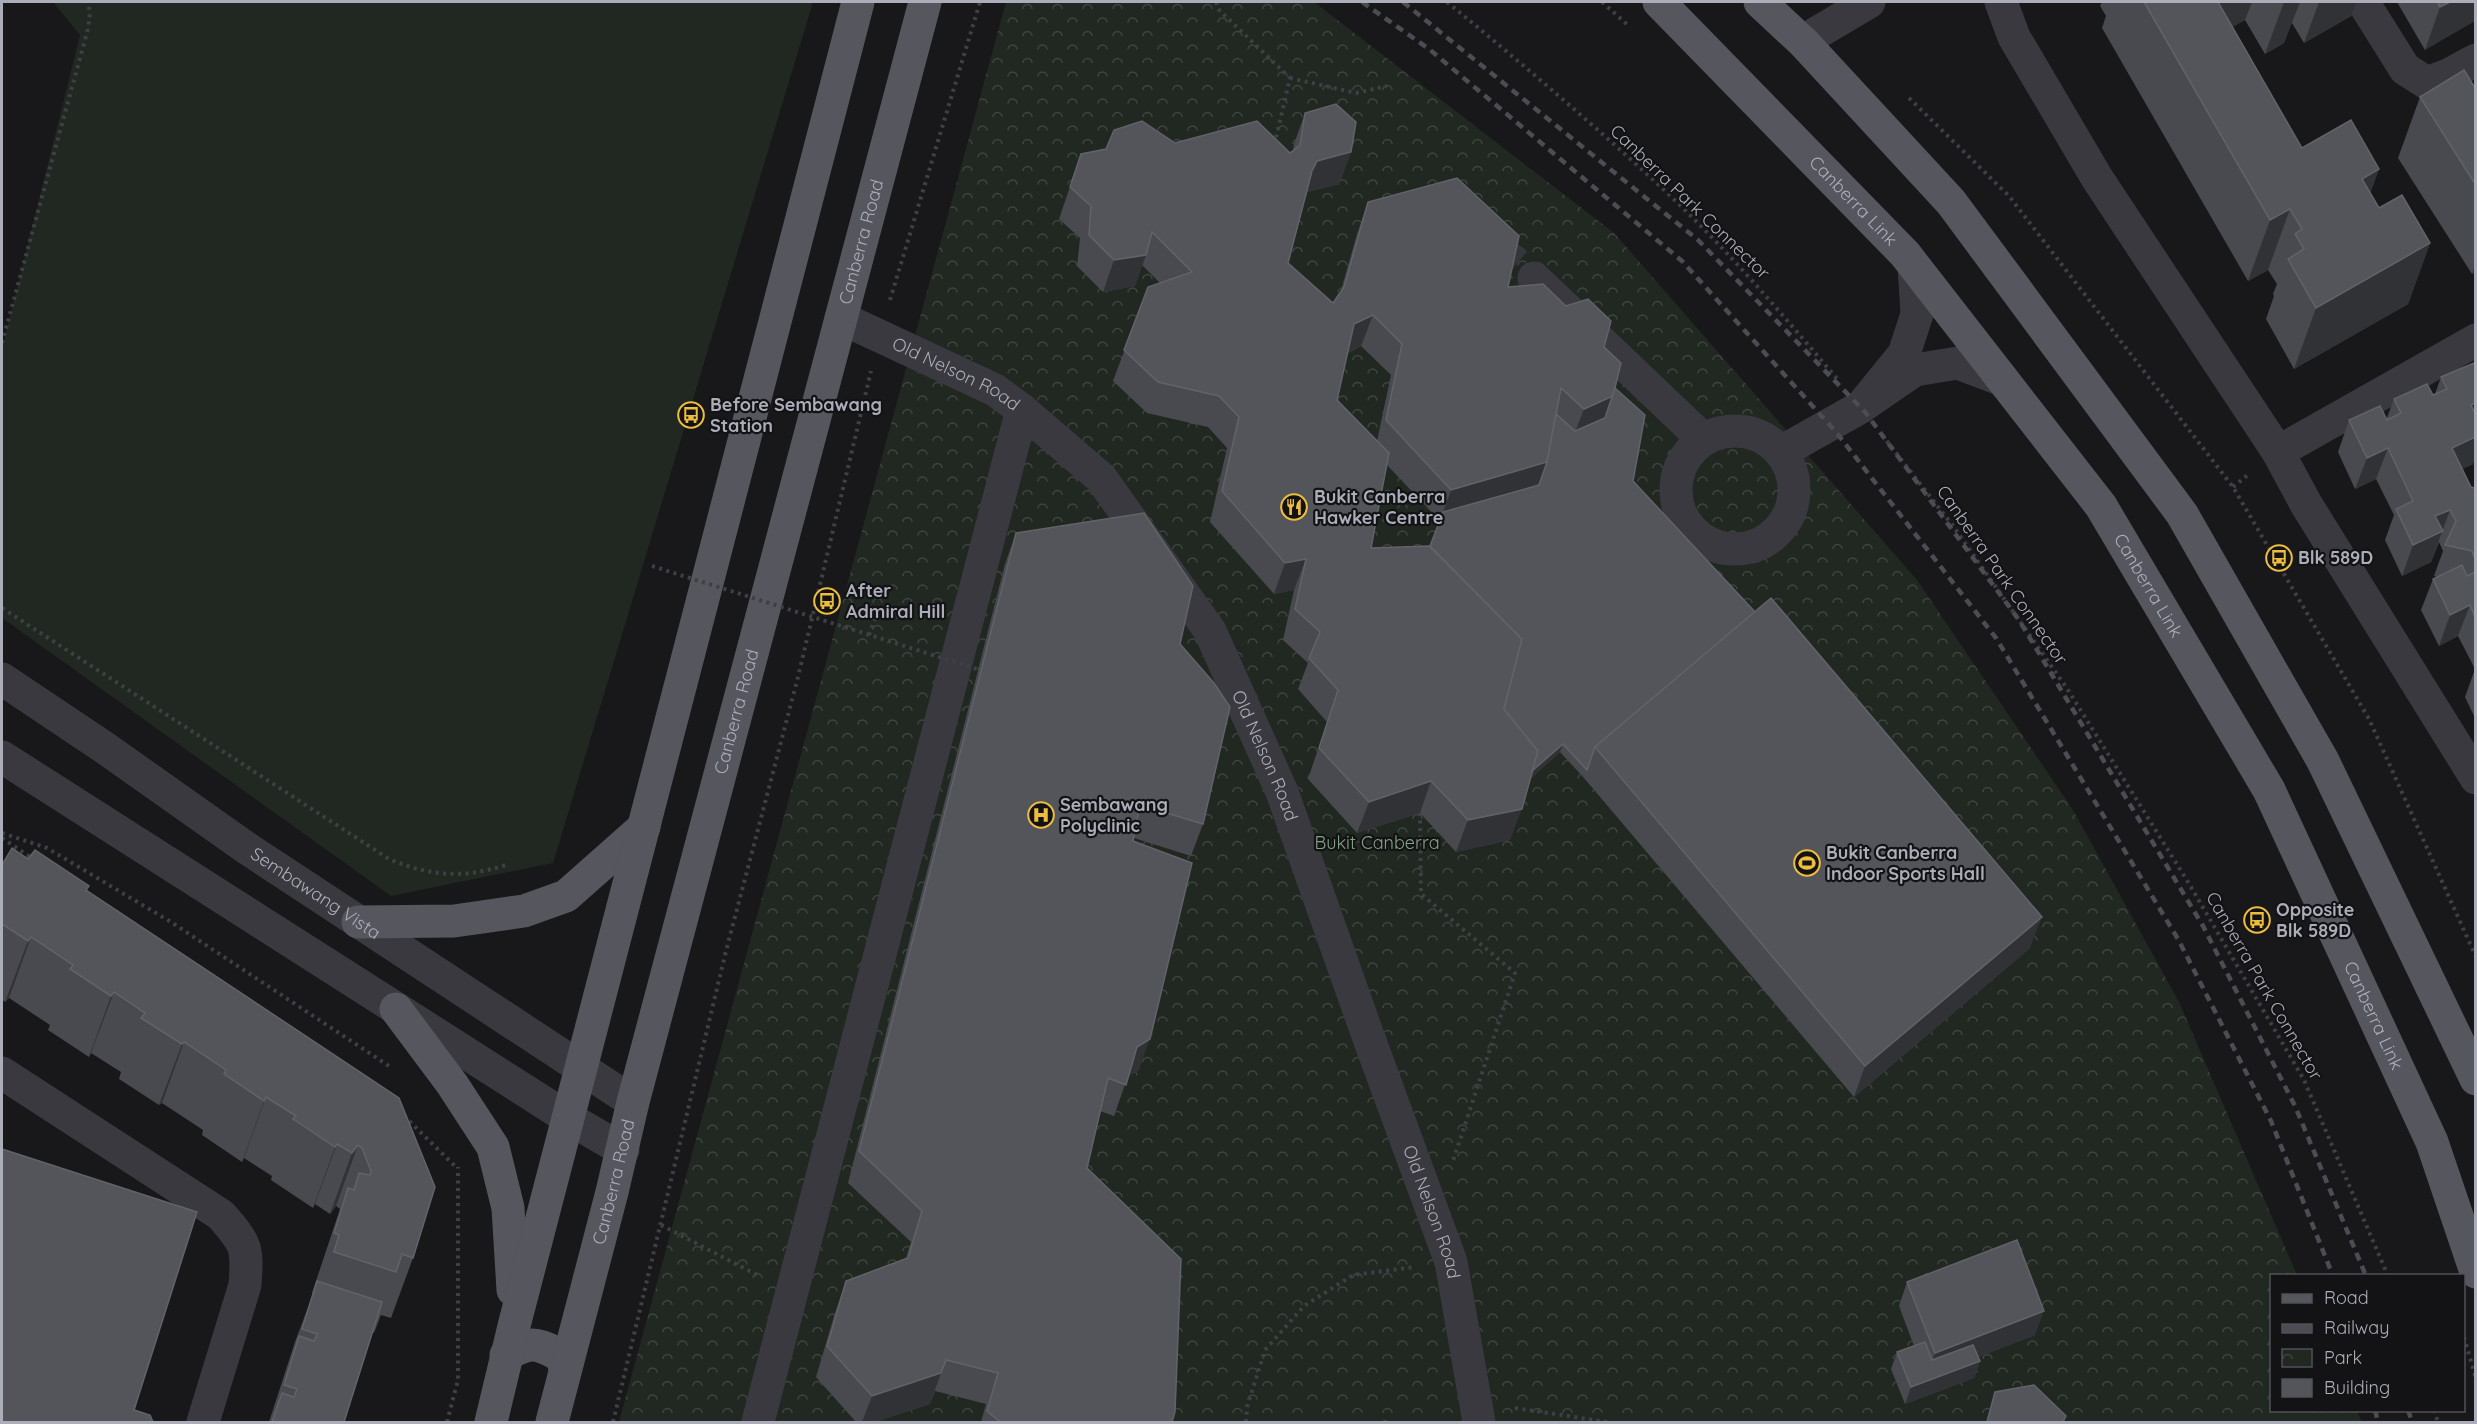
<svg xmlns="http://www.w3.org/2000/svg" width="2477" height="1424" font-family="Quicksand,sans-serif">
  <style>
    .green { fill: #202821 }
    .park { fill: url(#park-crowns) }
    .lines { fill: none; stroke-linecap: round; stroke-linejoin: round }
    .minor-tunnel { stroke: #35363a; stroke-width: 33; stroke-dasharray: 33 16; stroke-linecap: butt }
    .path { stroke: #3f4046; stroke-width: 4; stroke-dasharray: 3 4.5; stroke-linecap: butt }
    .minor { stroke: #39393f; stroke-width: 33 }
    .major { stroke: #55565e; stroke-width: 33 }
    .rail { stroke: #4c4d54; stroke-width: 4.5; stroke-dasharray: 8 6; stroke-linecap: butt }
    .path-bridge { stroke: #3f4046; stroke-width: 4; stroke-dasharray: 3 4.5; stroke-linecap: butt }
    .wall { fill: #494a4f; fill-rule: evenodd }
    .shaded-wall { fill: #313235 }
    .building { fill: #54555a; stroke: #626369; stroke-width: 1.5 }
    .labels { text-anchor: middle; stroke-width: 4.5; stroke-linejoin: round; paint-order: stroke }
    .street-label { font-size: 18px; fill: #abaeb9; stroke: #131315 }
    .poi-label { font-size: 18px; font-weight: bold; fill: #abaeb9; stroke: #131315; text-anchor: start }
    .park-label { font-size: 18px; fill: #82a386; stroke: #131315 }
  </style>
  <defs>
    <pattern id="park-crowns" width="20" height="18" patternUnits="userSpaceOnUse" patternTransform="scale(1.5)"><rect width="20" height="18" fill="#202821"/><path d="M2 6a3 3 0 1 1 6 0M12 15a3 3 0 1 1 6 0" fill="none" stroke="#3e453f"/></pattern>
  </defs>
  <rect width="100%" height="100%" fill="#18181a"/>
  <polygon class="green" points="53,2 813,2 553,863 391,896 2,618 2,349 80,35"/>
  <polygon class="park" points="1006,2 1314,2 1614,233 1917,580 2073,810 2179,1002 2297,1275 2272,1276 2272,1410 2357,1411 2362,1422 619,1422"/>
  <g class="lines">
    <polyline class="minor-tunnel" points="1488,248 1512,260 1534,278"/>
    <g class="path">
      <polyline points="1216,2 1218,9 1290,78 1275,142"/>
      <path d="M1447,2C1520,62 1593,124 1663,189C1726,248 1782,314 1838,380"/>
      <polyline points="1602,2 1629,26"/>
      <polyline points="1290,78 1356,93 1387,86"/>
      <polyline points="1909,98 2009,196 2233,487 2369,719 2476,957"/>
      <polyline points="890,300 980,2"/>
      <polyline points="2,343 88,29 90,13 88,2"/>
      <polyline points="1882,435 1953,526 2068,690 2188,882 2304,1080 2388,1276"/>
      <polyline points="2233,487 2249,474"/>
      <path d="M2,608L389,859C430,876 462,879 506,865"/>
      <polyline points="869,635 878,611 898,617"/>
      <polyline points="1420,813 1421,894 1515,973 1453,1161"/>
      <polyline points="2,833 47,848 171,922 392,1068"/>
      <polyline points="2,838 33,859"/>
      <polyline points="404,1116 457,1168"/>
      <polyline points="661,1225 759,1276"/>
      <polyline points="2464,1337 2476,1379"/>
      <polyline points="1515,1408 1607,1422"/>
      <polyline points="2434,1410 2438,1422"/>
      <polyline points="447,1422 458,1380 458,1167"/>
      <polyline points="613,1422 726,951 797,681 871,371"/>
      <polyline points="1246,1422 1247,1407 1265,1350 1304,1306 1353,1275 1415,1267"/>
      <polyline points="1385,1422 1385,1420"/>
    </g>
    <g class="minor">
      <polyline points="2001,2 2014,37 2097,178 2278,452 2306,504 2476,778"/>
      <polyline points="2363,2 2405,69 2427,83 2448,75 2476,60"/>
      <polyline points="1804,43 1815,34 1869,2"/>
      <polyline points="1914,266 1917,314 1904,354 1861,407 1915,370 1958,363 2003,380"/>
      <polyline points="1534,278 1703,439"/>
      <path id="s1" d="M841,318L995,390L1022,410L1101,478L1210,631L1282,792L1367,1033L1451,1262L1479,1422"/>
      <circle cx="1735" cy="490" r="59"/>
      <polyline points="1781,452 1861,407"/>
      <polyline points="2278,452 2476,340"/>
      <path id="s2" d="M2,679L105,748L248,849L633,1102"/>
      <polyline points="2,757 568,1118 623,1150"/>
      <path d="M2,1073L221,1215C246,1244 248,1246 245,1285L203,1422"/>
      <polyline points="758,1422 1022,410"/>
    </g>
    <g class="major">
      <path id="s3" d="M1659,2L1905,254L2101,506L2269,790L2432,1142L2476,1272"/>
      <polyline points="1760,2 1804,43 1951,202 2182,514 2323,761 2476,1079"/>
      <polyline points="358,922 454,921 524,911 566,896 644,827"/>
      <polyline points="396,1009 452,1084 493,1147 508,1208 513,1290"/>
      <path d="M506,1355C532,1340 537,1343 563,1357L565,1370"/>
      <polyline points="491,1422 515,1322 858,2"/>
      <path id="s4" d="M552,1422L612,1192L633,1102L925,2"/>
    </g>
    <g class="rail">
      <polyline points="1362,2 1429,49 1682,261 1836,432 1996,638 2178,939 2271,1121 2333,1276"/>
      <polyline points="1403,2 1698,240 1865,412 2019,620 2203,926 2295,1106 2366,1276"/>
      <polyline points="2375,1410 2378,1422"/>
      <polyline points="2408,1410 2412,1422"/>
    </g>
    <polyline class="path-bridge" points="652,566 977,669"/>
  </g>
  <g class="wall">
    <polygon points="2102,2 2357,2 2351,16 2304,43 2292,23 2291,24 2284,43 2265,54 2245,20 2232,27 2302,148 2379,169 2370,193 2379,208 2430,243 2408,304 2294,369 2266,319 2274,296 2273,294 2277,284 2268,270 2248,281 2102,28 2106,16 2100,6"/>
    <polygon points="2397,2 2475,2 2425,50"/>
    <polygon points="2475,88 2475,272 2472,274 2398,158 2420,97"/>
    <path d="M1305,113L1351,152L1339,184L1307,192L1288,263L1333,303L1340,294L1357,234L1368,202L1508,287L1604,347L1615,388L1633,481L2030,948L1854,1097L1584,778L1560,752L1530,779L1510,840L1456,852L1420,813L1357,833L1308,779L1327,722L1298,689L1308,663L1283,640L1294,590L1274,594L1210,522L1227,448L1208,427L1147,413L1113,381L1148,287L1160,283L1142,265L1135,286L1103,292L1077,266L1080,238L1059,219L1081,154L1175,143L1290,153L1293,151L1294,144ZM1361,346L1391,375L1377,441L1337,400L1348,353ZM1387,465L1440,521L1430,546L1371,548Z"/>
    <polygon points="2474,363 2473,464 2462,469 2471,487 2475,488 2475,718 2465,697 2475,669 2458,636 2439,646 2421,610 2433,579 2437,577 2434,576 2443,551 2439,542 2431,562 2402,576 2385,540 2394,515 2376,479 2355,489 2338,452 2349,420 2386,420 2394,399 2433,395 2435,394 2441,377"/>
    <polygon points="1016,533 1180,644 1203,824 1191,856 1134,838 1139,1070 1128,1076 1114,1116 1100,1111 1087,1168 1172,1422 981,1422 986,1404 935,1391 930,1404 875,1422 856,1422 816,1377 835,1313 846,1281 906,1258 911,1242 848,1183 1005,564"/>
    <polygon points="28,859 87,891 399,1098 413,1258 391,1318 381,1315 374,1333 373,1332 344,1422 269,1422 295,1342 313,1294 312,1293 340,1209 336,1206 330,1214 315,1204 313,1208 271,1180 272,1176 244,1158 242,1162 202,1135 203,1130 162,1103 159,1105 119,1079 121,1072 91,1053 89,1057 48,1030 50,1025 9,998 5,1002 2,999 2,865"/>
    <polygon points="1907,1282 2035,1335 1978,1357 1980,1361 1974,1378 1905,1404 1891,1369 1897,1352 1914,1346 1899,1306"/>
    <polygon points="1995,1392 2064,1422 1986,1422"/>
  </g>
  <g class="shaded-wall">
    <polygon points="2207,2 2252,2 2245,20 2189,51"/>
    <polygon points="2284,2 2300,2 2284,43 2265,54"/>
    <polygon points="2319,2 2357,2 2351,16 2304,43"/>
    <polygon points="2450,2 2475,2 2475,21 2425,50 2440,7"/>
    <polygon points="1351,152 1339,184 1306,192 1312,171 1317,161"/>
    <polygon points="2379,169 2357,230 2362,179"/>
    <polygon points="2290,209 2268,270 2248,281 2270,220"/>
    <polygon points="2430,243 2408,304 2294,369 2316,308"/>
    <polygon points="1146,255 1135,286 1103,292 1114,260"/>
    <polygon points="2475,265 2475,272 2472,274"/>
    <polygon points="1373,315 1361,346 1343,355 1354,324"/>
    <polygon points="1613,396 1602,427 1572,440 1584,409"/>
    <polygon points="2475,403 2475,429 2471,405"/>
    <polygon points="2475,437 2475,457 2473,464 2441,479 2452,448"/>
    <polygon points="2388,448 2376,479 2355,489 2367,458"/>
    <polygon points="1547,462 1535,493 1440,521 1451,490"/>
    <polygon points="2450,510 2431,562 2402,576 2413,545 2435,516"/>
    <polygon points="1306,559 1294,590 1274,594 1285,563"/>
    <polygon points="2470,605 2458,636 2439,646 2450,615"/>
    <polygon points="1563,744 1560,752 1527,782 1530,773"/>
    <polygon points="1431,781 1420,813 1357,833 1369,802"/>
    <polygon points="1522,809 1510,840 1456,852 1468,820"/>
    <polygon points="2042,917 2030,948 1854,1097 1865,1066"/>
    <polygon points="31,937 9,998 5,1002 28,941"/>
    <polygon points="114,992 91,1053 89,1057 111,996"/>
    <polygon points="1150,1039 1139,1070 1126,1078 1137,1047"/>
    <polygon points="184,1042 162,1103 159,1105 182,1044"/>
    <polygon points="266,1097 244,1158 242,1162 264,1101"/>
    <polygon points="337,1144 315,1204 313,1208 335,1147"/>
    <polygon points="358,1145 336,1206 330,1214 352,1153"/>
    <polygon points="2044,1311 2035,1335 1926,1377 1935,1353"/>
    <polygon points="1980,1361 1974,1378 1905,1404 1911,1387"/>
    <polygon points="941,1373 930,1404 875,1422 862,1422 872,1396"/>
  </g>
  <g class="building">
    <polygon points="2144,2 2218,2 2302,148 2351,120 2379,169 2362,179 2379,208 2402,195 2430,243 2316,308 2288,259 2304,249 2295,234 2302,229 2290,209 2270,220"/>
    <polygon points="2437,2 2450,2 2440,7"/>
    <polygon points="2464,70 2475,88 2475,184 2420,97"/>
    <polygon points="1336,104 1356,122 1351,152 1317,161 1312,171 1288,263 1333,303 1344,287 1368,202 1457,178 1519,236 1508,287 1543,284 1566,306 1588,299 1611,321 1604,347 1621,363 1613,396 1584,409 1561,388 1547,462 1451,490 1386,420 1402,344 1373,315 1354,324 1337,400 1389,453 1371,548 1429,546 1522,639 1504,709 1538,751 1522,809 1468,820 1431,781 1369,802 1319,748 1338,690 1309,658 1320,632 1295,609 1306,559 1285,563 1222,491 1239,417 1219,396 1158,382 1124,350 1148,287 1192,272 1152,232 1146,255 1114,260 1089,235 1091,206 1070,187 1081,154 1106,149 1114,130 1142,121 1175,143 1257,121 1290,153 1300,145 1305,113"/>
    <polygon points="2474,363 2475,366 2475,403 2471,405 2475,414 2475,437 2452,448 2471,487 2475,488 2475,559 2472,551 2445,545 2456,521 2450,510 2435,516 2443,531 2413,545 2396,509 2413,501 2388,448 2367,458 2349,420 2380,406 2387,420 2401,413 2394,399 2427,384 2433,395 2447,389 2441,377"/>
    <polygon points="1615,388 1645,415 1633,481 1755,612 1595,747 1587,770 1563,744 1532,771 1538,751 1504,709 1522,639 1430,546 1443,512 1539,485 1547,462 1556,414 1575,431 1605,418"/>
    <polygon points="1144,513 1193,586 1180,644 1214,683 1230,707 1203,824 1140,805 1133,841 1192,863 1150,1039 1137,1047 1126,1085 1108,1078 1087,1168 1181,1259 1175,1412 1172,1422 1000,1422 987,1411 998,1373 946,1360 941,1373 872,1396 827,1346 846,1281 908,1258 922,1211 859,1151 1016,533"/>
    <polygon points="2462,565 2467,576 2475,572 2475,617 2470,605 2450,615 2433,579"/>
    <polygon points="1771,598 2042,917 1865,1066 1595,747"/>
    <polygon points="12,848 28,859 35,850 89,886 86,890 399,1098 435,1187 413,1258 402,1254 396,1272 334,1252 339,1235 334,1233 348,1188 354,1190 359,1173 370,1175 371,1171 362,1148 358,1145 352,1153 337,1144 335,1147 293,1119 296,1116 266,1097 264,1101 224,1074 226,1070 184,1042 182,1044 141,1018 145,1013 114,992 111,996 70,969 73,965 31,937 28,941 2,924 2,865"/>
    <polygon points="2,1149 197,1212 134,1410 150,1415 153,1422 2,1422"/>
    <polygon points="2017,1240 2044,1311 1935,1353 1907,1282"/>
    <polygon points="317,1281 382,1302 344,1422 272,1422 282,1393 294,1397 297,1389 284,1385 299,1336 314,1341 317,1334 302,1329"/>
    <polygon points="1925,1342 1932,1360 1973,1345 1980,1361 1911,1387 1897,1352"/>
    <polygon points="2034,1385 2066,1416 2063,1422 1987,1422 1995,1392"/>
  </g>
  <defs>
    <g id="bus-ring" transform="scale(1.35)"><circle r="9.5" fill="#131315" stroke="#ecbd3e" stroke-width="1.5"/><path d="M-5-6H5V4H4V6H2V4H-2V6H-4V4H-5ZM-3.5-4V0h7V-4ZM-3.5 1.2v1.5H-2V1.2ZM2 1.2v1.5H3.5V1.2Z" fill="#ecbd3e"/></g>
    <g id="restaurant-ring" transform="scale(1.35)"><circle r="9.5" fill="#131315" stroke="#ecbd3e" stroke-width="1.5"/><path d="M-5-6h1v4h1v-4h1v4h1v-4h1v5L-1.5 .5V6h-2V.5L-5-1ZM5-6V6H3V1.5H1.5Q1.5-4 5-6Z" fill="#ecbd3e"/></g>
    <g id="hospital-ring" transform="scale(1.35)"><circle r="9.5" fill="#131315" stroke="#ecbd3e" stroke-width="1.5"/><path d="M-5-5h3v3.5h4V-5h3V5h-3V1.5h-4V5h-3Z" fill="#ecbd3e"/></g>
    <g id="stadium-ring" transform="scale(1.35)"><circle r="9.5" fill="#131315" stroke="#ecbd3e" stroke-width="1.5"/><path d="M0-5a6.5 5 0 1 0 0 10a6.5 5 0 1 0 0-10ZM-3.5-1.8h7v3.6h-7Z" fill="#ecbd3e"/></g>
  </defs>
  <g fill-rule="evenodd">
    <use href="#bus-ring" x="691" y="415"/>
    <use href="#restaurant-ring" x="1294" y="507"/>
    <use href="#bus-ring" x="2279" y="558"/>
    <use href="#bus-ring" x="827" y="601"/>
    <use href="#hospital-ring" x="1041" y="815"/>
    <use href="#stadium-ring" x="1807" y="863"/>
    <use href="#bus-ring" x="2257" y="920"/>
  </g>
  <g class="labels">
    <g class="street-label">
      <text dy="6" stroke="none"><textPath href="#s3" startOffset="278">Canberra Link</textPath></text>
      <text transform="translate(1690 202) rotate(44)" y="6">Canberra Park Connector</text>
      <text dy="6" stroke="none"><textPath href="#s4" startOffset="1220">Canberra Road</textPath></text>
      <text dy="6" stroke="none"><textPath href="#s1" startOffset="128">Old Nelson Road</textPath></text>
      <text transform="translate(2002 575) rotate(55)" y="6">Canberra Park Connector</text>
      <text dy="6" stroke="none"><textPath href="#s3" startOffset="764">Canberra Link</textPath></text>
      <text dy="6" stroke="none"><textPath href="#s4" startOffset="734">Canberra Road</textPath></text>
      <text dy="6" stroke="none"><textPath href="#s1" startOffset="632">Old Nelson Road</textPath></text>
      <text dy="6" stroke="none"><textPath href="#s2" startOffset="380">Sembawang Vista</textPath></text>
      <text transform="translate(2264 986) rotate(60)" y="6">Canberra Park Connector</text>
      <text dy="6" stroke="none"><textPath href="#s3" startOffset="1250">Canberra Link</textPath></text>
      <text dy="6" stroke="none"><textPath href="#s4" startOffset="248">Canberra Road</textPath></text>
      <text dy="6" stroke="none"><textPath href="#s1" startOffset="1118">Old Nelson Road</textPath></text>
    </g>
    <g class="poi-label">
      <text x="710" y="411">Before Sembawang<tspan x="710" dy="21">Station</tspan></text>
      <text x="1314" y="503">Bukit Canberra<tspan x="1314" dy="21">Hawker Centre</tspan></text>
      <text x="2298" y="564">Blk 589D</text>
      <text x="846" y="597">After<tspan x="846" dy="21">Admiral Hill</tspan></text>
      <text x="1060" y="811">Sembawang<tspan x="1060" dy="21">Polyclinic</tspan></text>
      <text x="1826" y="859">Bukit Canberra<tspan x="1826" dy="21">Indoor Sports Hall</tspan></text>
      <text x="2276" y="916">Opposite<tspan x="2276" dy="21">Blk 589D</tspan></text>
    </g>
    <g class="park-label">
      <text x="1377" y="849">Bukit Canberra</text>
    </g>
  </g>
  <rect width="2477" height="1424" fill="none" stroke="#abaeb9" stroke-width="6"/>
  <rect x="2270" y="1274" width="195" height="138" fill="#131315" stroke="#505157" stroke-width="1.5"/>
  <rect x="2282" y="1294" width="30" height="9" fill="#55565e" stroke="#505157" stroke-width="1.5"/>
  <text x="2324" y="1304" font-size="18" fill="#abaeb9">Road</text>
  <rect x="2282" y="1324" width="30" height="9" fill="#4c4d54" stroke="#505157" stroke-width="1.5"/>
  <text x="2324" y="1334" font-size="18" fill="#abaeb9">Railway</text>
  <rect x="2282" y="1349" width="30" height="18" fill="url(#park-crowns)" stroke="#505157" stroke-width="1.5"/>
  <text x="2324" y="1364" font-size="18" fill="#abaeb9">Park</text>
  <rect x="2282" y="1379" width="30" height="18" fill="#54555a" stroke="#505157" stroke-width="1.5"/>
  <text x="2324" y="1394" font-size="18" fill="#abaeb9">Building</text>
</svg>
